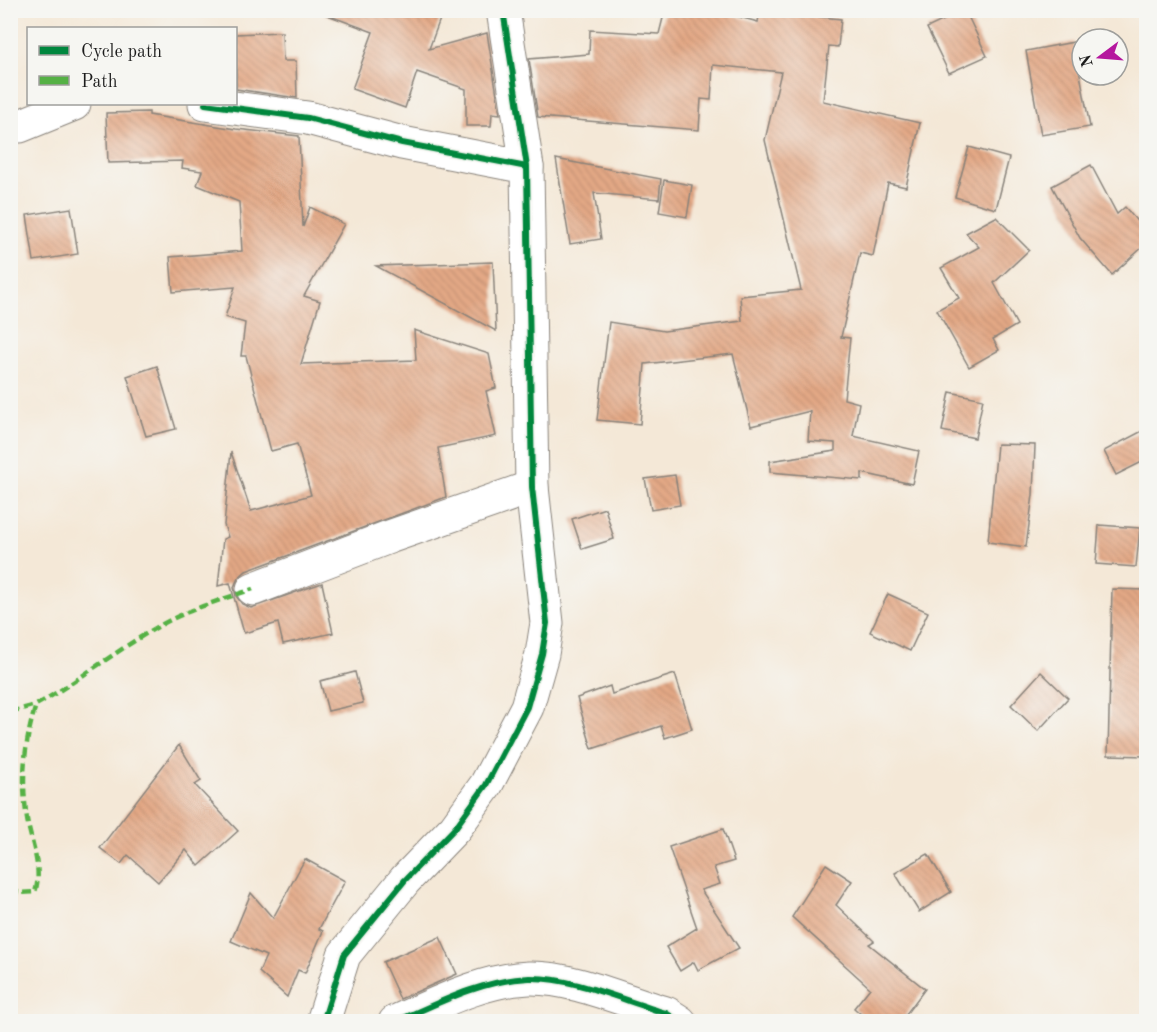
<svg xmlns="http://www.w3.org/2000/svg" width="1157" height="1032" font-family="'Old Standard TT',serif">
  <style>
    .building { fill: url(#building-back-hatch) }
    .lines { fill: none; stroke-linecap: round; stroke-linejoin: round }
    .minor-casing { stroke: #88827a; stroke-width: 35 }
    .minor { stroke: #fff; stroke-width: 33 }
    .quiet { stroke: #55b145; stroke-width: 4.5; stroke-dasharray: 9 4.5; stroke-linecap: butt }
    .cycleway-casing { stroke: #f6f6f2; stroke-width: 10 }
    .cycleway { stroke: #00873e; stroke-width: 6 }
  </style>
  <defs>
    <pattern id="building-back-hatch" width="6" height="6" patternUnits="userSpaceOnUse" patternTransform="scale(1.5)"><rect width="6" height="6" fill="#e3a885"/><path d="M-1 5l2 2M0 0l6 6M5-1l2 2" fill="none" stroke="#c29072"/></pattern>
  </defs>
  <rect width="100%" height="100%" fill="#f6f6f2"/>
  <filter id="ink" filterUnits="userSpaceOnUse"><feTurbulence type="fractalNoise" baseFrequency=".0167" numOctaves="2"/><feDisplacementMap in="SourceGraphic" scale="12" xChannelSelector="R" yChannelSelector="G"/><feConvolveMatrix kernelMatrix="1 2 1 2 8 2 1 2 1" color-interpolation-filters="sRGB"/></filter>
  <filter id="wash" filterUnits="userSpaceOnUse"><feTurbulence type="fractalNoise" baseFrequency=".008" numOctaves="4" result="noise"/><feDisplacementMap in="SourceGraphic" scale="24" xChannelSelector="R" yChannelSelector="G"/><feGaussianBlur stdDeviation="1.35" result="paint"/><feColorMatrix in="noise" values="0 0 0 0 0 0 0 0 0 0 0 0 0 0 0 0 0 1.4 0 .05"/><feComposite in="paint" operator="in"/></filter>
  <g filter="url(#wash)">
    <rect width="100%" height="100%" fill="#f4e8d7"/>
    <g id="blocks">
      <g class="building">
        <polygon points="323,10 416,10 440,19 429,49 487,33 500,114 492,113 491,126 466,126 466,89 417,72 405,108 352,89 373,32 322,13"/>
        <polygon points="665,10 714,10 758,22 760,11 841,19 838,47 829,46 823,101 920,123 906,187 888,183 873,256 860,253 841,337 850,338 844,399 859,403 853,436 919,451 912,484 862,473 862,480 770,472 770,461 835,451 835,443 808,441 810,411 751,426 733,354 645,364 640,424 597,420 609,322 664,331 742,321 740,296 801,290 765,140 781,72 713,65 711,100 701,99 699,130 538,117 529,59 589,54 590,30 659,34"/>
        <polygon points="965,10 987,56 949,73 927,28"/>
        <polygon points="282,32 283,61 296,61 297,98 236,89 236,34"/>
        <polygon points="1074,42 1090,127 1041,135 1026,51"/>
        <polygon points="149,112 149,115 236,129 299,136 303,227 310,207 344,224 304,296 320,301 301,364 416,360 414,330 489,354 496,388 486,391 496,436 438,448 446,497 246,571 238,578 234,587 236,596 242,604 251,608 322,583 333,633 283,644 278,623 244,633 230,583 218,586 223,539 228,537 224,525 231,452 251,511 311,495 297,444 271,451 246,356 241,356 245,323 225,317 235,287 173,292 170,257 242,251 239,202 197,185 202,171 182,168 183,161 108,163 106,113"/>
        <polygon points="969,147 1009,158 996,209 955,197"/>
        <polygon points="556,159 661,179 659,199 594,193 601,239 570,244"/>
        <polygon points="1091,165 1117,214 1125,207 1146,232 1146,244 1112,275 1080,238 1052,186"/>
        <polygon points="664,180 692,185 687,217 659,212"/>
        <polygon points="71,208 78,254 34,261 27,215"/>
        <polygon points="996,217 1029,250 994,283 1017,325 993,339 999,350 969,367 937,310 959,298 941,268 979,247 966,233"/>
        <polygon points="493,262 496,331 376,266"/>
        <polygon points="157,366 176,429 146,436 127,376"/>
        <polygon points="950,392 983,399 975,438 942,431"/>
        <polygon points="1146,429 1146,460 1116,475 1104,451"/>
        <polygon points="997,444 1035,445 1033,495 1026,547 988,542"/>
        <polygon points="675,475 680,505 651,510 645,479"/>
        <polygon points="605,508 614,539 582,549 572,519"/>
        <polygon points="1099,525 1140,528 1136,567 1096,564"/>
        <polygon points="1112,589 1146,590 1146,756 1108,755"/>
        <polygon points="888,594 928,612 910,651 870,632"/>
        <polygon points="355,672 363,703 328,711 320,681"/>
        <polygon points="1041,672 1068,698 1038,731 1011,705"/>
        <polygon points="675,674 692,729 665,738 661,726 592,749 577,698 610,686 612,694"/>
        <polygon points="179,745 201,781 195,785 238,831 199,866 186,850 158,882 128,855 121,864 100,848"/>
        <polygon points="723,829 734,861 714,867 720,884 701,890 739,948 698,970 694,962 680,971 666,947 697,928 669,847"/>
        <polygon points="928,854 951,892 919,912 895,873"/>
        <polygon points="305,859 345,881 319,929 323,931 305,973 298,970 287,997 259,972 266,956 231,941 251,893 273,918"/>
        <polygon points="826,864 852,881 836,905 874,941 869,944 925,989 900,1022 870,1022 854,1008 870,988 792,917"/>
        <polygon points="440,937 457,974 400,999 383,962"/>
      </g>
    </g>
  </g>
  <g filter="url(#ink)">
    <use href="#blocks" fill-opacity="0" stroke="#88827a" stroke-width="1.5"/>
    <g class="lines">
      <g class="minor-casing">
        <g id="minor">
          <polyline points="205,104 308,118 402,143 527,167"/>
          <polyline points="20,126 74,104"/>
          <polyline points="253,589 389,537 532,487"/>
          <polyline points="323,1022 344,955 405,880 455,828 486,785 527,707 542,654 547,623 532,487 527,167 503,10"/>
          <path d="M395,1022C438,1003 482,980 529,978C573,977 624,1001 666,1013L680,1022"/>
        </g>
      </g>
      <use href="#minor" class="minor"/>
      <g class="quiet">
        <polyline points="10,712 36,705"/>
        <path d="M10,890L21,893L35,892C43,869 31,843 27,819C21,780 24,743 36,705C78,681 117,650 159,626C189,609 221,600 253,589"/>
      </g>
      <g class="cycleway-casing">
        <g id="cycleway">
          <polyline points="205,104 308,118 402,143 527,167"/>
          <polyline points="323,1022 344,955 405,880 455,828 486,785 527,707 542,654 547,623 532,487 527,167 503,10"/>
          <path d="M395,1022C438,1003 482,980 529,978C573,977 624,1001 666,1013L680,1022"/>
        </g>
      </g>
      <use href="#cycleway" class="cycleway"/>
    </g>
  </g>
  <rect width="1157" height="1032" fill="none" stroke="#f6f6f2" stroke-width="36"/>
  <rect x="27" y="27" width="210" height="78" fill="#f6f6f2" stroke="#9f9f9c" stroke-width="1.5"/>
  <rect x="39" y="46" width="30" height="9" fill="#00873e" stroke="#9f9f9c" stroke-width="1.5"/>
  <text x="81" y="57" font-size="18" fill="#1c1c1c">Cycle path</text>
  <rect x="39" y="76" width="30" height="9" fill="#55b145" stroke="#9f9f9c" stroke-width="1.5"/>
  <text x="81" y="87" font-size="18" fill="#1c1c1c">Path</text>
  <g transform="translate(1100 57) rotate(254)"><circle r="28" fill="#f6f6f2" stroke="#9f9f9c" stroke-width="1.5"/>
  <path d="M0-4.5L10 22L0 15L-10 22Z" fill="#b5179e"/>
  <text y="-9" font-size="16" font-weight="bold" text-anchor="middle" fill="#1c1c1c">N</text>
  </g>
</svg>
